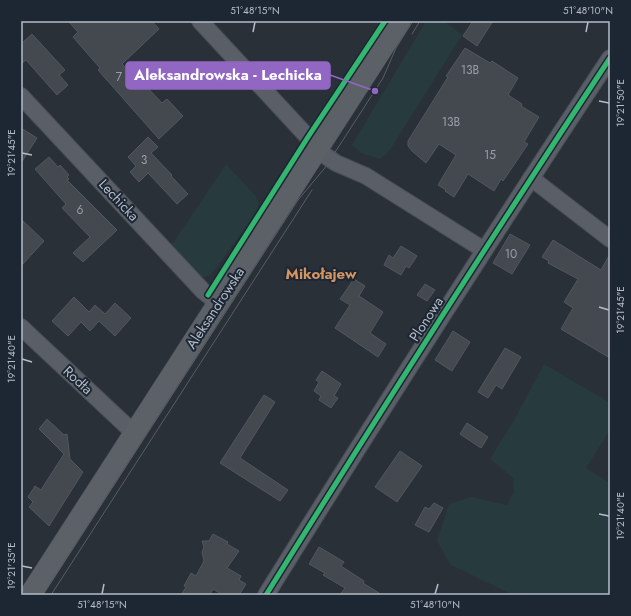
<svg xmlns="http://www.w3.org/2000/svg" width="631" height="616" font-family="Jost,sans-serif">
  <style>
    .green { fill: #273a3e }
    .building { fill: #444950; stroke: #52575f }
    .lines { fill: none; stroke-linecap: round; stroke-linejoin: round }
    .minor-casing { stroke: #484c53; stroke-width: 18 }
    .major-casing { stroke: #484c55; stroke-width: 22 }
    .minor { stroke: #5a5e66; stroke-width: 16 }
    .major { stroke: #5c6168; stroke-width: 21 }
    .tram { stroke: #595d64; stroke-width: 1 }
    .cycleway-casing { stroke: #1d2633; stroke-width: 8 }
    .cycleway { stroke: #33b770; stroke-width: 5 }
    .ticks { fill: none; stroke: #b4bcc9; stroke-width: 1.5 }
    .labels { text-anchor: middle; stroke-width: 4; stroke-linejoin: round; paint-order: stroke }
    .number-label { font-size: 12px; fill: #989fab }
    .street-label { font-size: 14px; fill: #b4bcc9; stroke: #1d2633 }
    .neighbourhood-label { font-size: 15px; font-weight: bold; fill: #d59563; stroke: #1d2633 }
    .leader { fill: none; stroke: #9266c3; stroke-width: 1.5 }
    .callout-dot { fill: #9266c3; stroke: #1d2633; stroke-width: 1.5 }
    .callout { fill: #9266c3; stroke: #9266c3; stroke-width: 1.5 }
    .callout-label { font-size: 15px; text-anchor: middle; font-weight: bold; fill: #fff }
    .neatline { fill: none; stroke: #b4bcc9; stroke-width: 1.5 }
    .ticks-label { font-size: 10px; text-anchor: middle; fill: #b4bcc9 }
  </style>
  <rect width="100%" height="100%" fill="#2a3038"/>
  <g class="green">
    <polygon points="426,21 444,21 462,35 390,150 380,159 361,153 352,145"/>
    <polygon points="226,164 255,195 259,204 257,212 211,275 203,277 196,273 171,246"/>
    <polygon points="544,364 610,403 610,430 586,468 610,483 610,595 513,595 451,565 437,541 449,504 471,497 507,505 514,492 513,478 490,459 513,422"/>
  </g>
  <g class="building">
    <polygon points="68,21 152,21 159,29 122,64 140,83 142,82 162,103 167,99 183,116 159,139 98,70 100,68 73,37 78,32"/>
    <polygon points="473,21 493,21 477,46 463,36"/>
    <polygon points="32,34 65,70 59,75 68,85 57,95 26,60 21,64 21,44"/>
    <polygon points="465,48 490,63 492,61 518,78 508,95 522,104 521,106 539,117 524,142 528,144 503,181 501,179 494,191 468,174 454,197 445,191 446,190 438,185 456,155 439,144 426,163 412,151 408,146 408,141 448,77 446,76"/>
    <polygon points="21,128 37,138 21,163"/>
    <polygon points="148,137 158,147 151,153 172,175 171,176 188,194 177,204 148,173 139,182 130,172 136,166 128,157"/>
    <polygon points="49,157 58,167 60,165 69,175 67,177 69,179 67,180 117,230 83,262 73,253 90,237 62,208 66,204 35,169"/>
    <polygon points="21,219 44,241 21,266"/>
    <polygon points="510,234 530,245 512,274 493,263"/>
    <polygon points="553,240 601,270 610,254 610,358 561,329 573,308 564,302 578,279 548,263 549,261 542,257"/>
    <polygon points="401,246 417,256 409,268 406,266 401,275 384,265 389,255 393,258"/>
    <polygon points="354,279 365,286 359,296 383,312 370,333 386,344 378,357 335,328 350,305 340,299"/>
    <polygon points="425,284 435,290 427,301 417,295"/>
    <polygon points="74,297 89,312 95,305 105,314 115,303 131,318 115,336 99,321 90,331 81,322 68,336 52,321"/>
    <polygon points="453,331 470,342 452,371 435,360"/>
    <polygon points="505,348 521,357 502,389 496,385 488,398 478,392"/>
    <polygon points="322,371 341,384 334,396 338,398 331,408 319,400 321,396 314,391 319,382 316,380"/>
    <polygon points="264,395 275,402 240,458 288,490 280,501 220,463"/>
    <polygon points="47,419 64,435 67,434 70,459 83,472 49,526 29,507 33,502 28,497 35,486 41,490 64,454 39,429"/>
    <polygon points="467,423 488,437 481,448 460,434"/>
    <polygon points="400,451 422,466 397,502 375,487"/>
    <polygon points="434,503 443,508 429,532 415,525 425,507 429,509"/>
    <polygon points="213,534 228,542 227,544 239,551 227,568 241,576 239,580 246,584 239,595 223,595 213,589 210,595 181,595 186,587 184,586 191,573 196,576 204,561 202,552 204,547 202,541 209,541"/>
    <polygon points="319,547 344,562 341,566 364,581 363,583 382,595 340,595 345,588 323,575 325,573 309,564"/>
  </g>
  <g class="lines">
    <g class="minor-casing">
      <g id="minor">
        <polyline points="200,21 318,148"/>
        <polyline points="21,96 203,291 218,303"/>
        <polyline points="317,150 336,163 366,176 484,250"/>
        <polyline points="531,178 610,239"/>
        <polyline points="21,327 134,433"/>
        <path d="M266,595C378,415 493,235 610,58"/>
      </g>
    </g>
    <g class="major-casing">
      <polyline id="major" points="30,595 400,21"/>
    </g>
    <use href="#minor" class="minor"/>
    <use href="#major" class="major"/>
    <g class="tram">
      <polyline points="412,34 420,21"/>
      <polyline points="43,595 298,200 324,169 343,140 383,78 396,48 413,21"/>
      <polyline points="51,595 312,190"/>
    </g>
    <g class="cycleway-casing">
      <g id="cycleway">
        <polyline points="208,295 308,137 385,21"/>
        <path d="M266,595C378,415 493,235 610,58"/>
      </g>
    </g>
    <use href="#cycleway" class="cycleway"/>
  </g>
  <path class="ticks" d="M253,32L255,22M586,32L588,22M599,101L609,103M22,153L32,155M599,307L609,310M22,359L32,362M599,514L609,516M22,566L32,568M102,594L104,584M435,594L438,584"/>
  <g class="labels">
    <g class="number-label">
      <text x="470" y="74">13B</text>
      <text x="119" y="81">7</text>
      <text x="451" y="126">13B</text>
      <text x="490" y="159">15</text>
      <text x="144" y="164">3</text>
      <text x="80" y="214">6</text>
      <text x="511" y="258">10</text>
    </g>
    <g class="street-label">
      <text transform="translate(119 200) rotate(47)" y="5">Lechicka</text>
      <text transform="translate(215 308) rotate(-57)" y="5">Aleksandrowska</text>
      <text transform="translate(426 319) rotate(-57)" y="5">Plonowa</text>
      <text transform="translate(78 380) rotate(43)" y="5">Rodła</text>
    </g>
    <g class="neighbourhood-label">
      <text x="321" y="279">Mikołajew</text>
    </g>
  </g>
  <path class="leader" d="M375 91L330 75"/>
  <circle class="callout-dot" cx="375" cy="91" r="4"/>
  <rect class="callout" x="126" y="62" width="204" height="27" rx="4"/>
  <g class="callout-label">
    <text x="228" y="80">Aleksandrowska - Lechicka</text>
  </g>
  <rect width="631" height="616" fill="none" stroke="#1d2633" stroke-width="44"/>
  <rect x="22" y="22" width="587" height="572" class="neatline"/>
  <g class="ticks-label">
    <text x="255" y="14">51°48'15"N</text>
    <text x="588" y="14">51°48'10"N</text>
    <text transform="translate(620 103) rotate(-90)" y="4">19°21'50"E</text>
    <text transform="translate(11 153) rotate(-90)" y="4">19°21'45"E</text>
    <text transform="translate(620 310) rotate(-90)" y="4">19°21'45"E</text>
    <text transform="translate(11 359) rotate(-90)" y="4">19°21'40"E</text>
    <text transform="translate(620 516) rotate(-90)" y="4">19°21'40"E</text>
    <text transform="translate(11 566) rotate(-90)" y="4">19°21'35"E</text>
    <text x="102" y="608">51°48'15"N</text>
    <text x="435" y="608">51°48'10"N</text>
  </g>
</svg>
